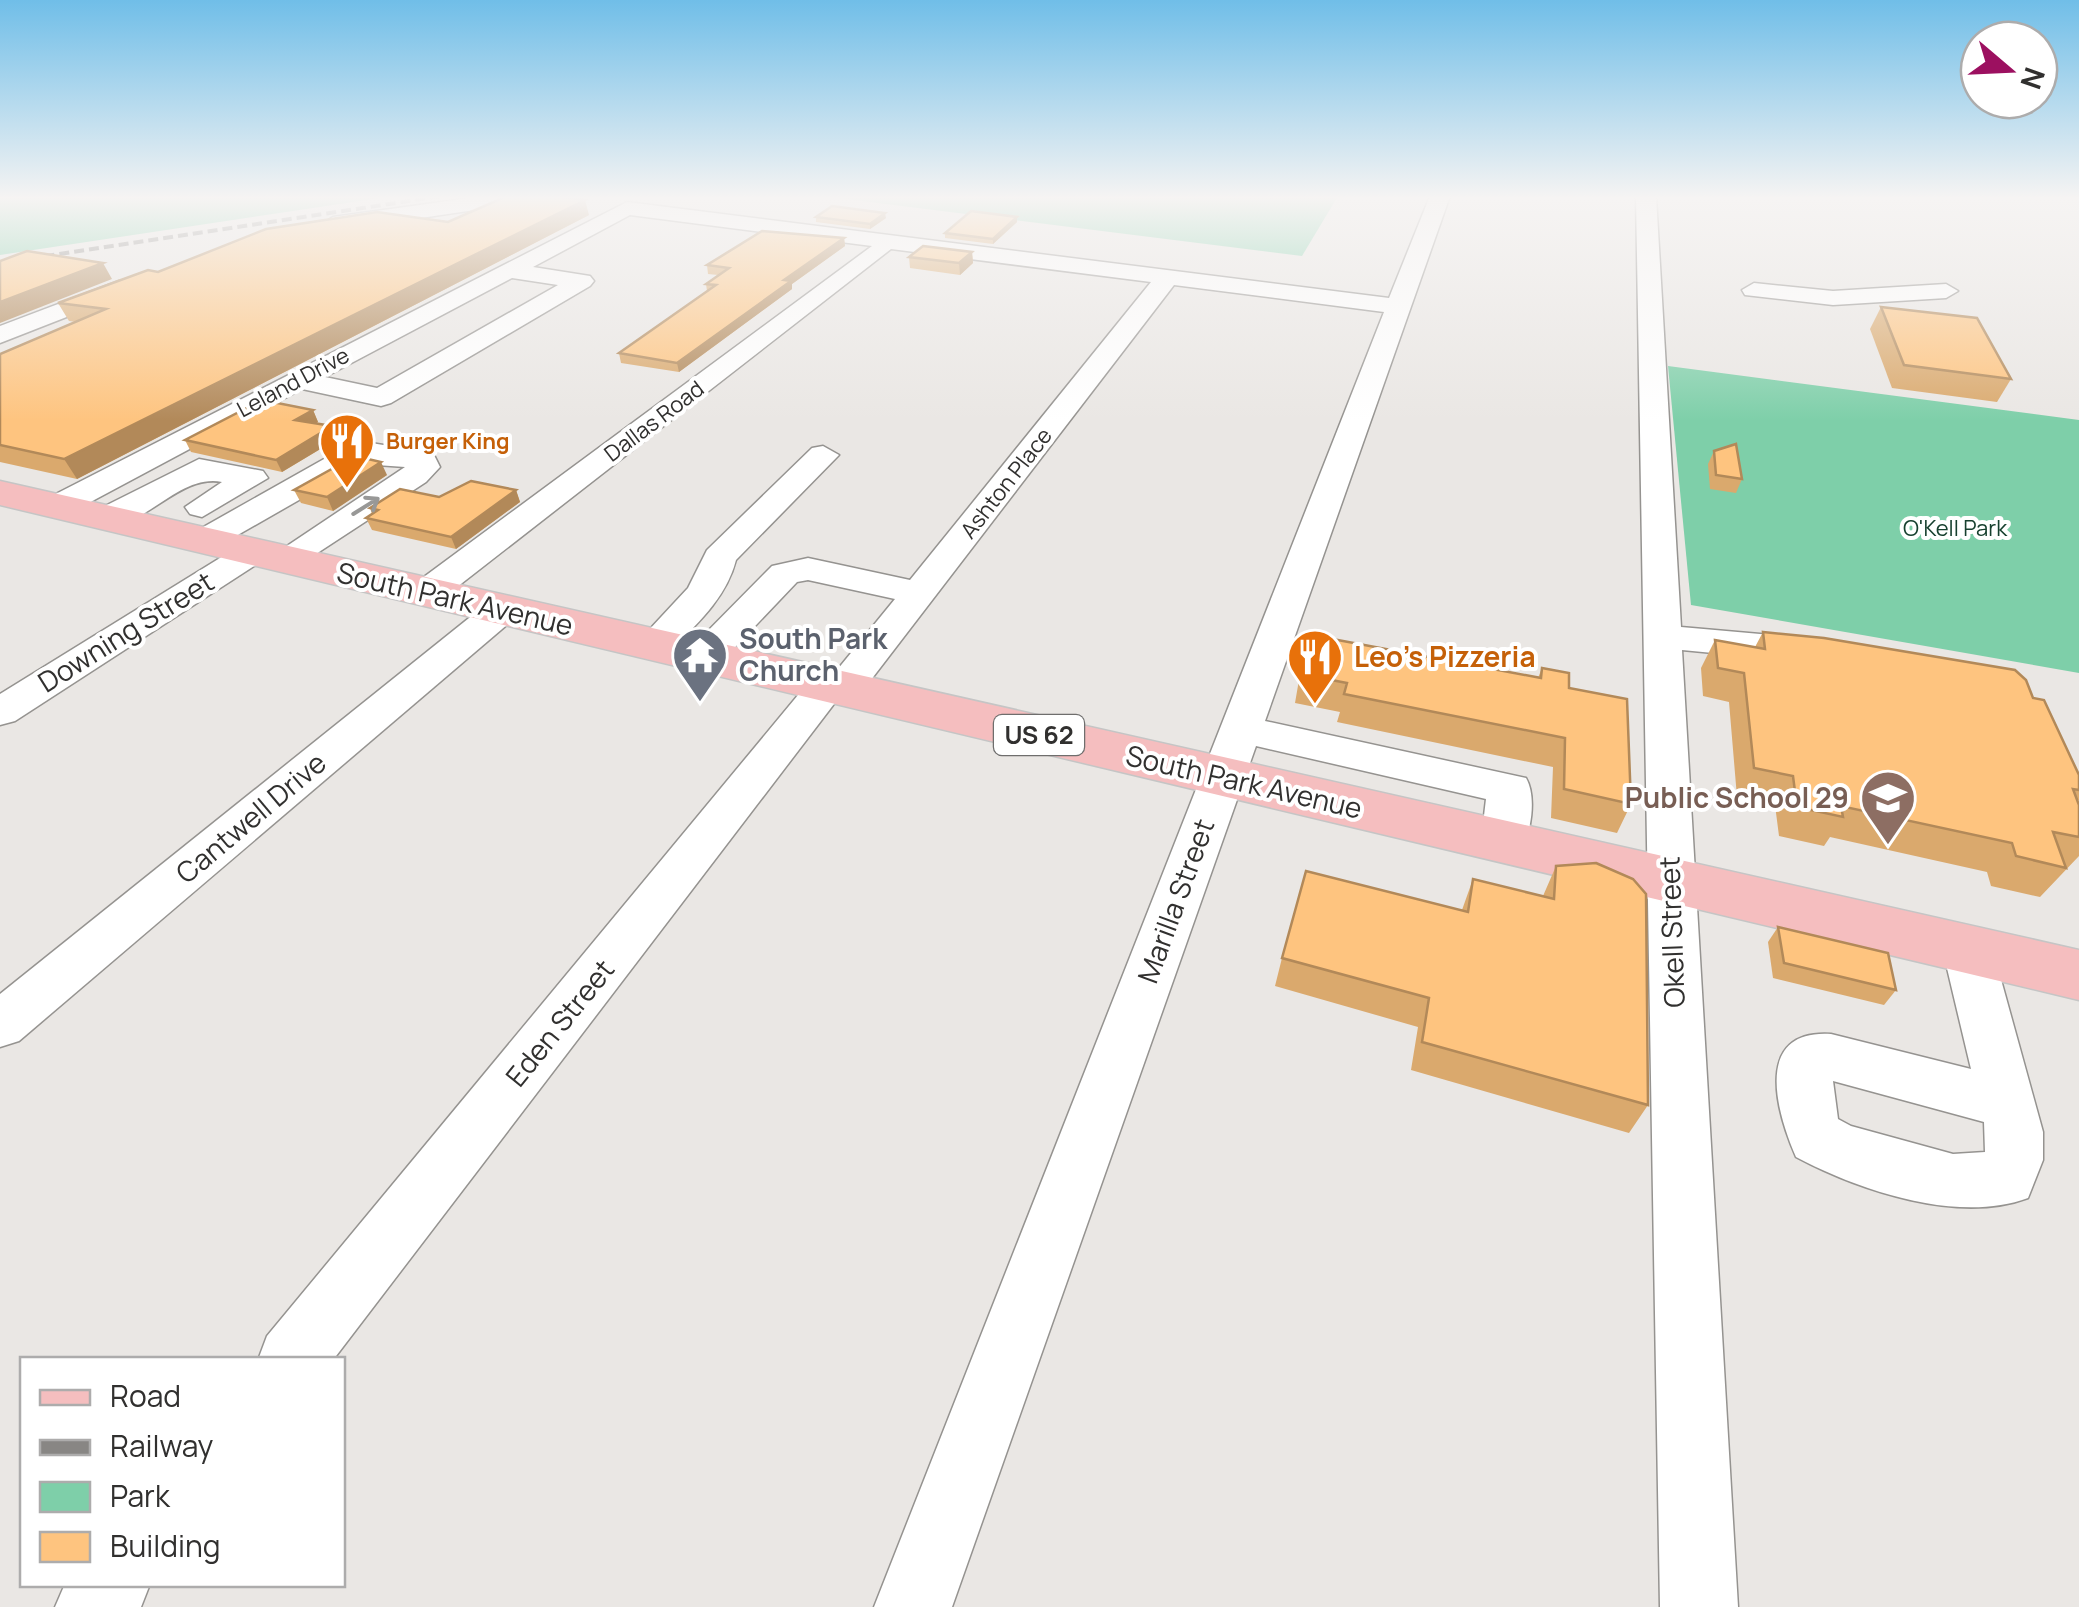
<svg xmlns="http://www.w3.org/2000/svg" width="2079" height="1607" font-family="Manrope,sans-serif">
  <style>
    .green { fill: #7ecfa9 }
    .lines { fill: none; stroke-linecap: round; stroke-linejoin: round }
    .minor-casing { stroke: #959390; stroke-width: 3 }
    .major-casing { stroke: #c5c5c5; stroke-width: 3 }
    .minor { fill: #fff; fill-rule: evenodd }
    .major { fill: #f5bebf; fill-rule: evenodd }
    .rail { stroke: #888684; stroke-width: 4; stroke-dasharray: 10 5; stroke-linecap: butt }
    .wall { fill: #daa96d }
    .shaded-wall { fill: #b28959 }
    .building { fill: #fec47f; stroke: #b28959; stroke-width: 2.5 }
    .oneway { stroke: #989897 }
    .labels { text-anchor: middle; stroke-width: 8; stroke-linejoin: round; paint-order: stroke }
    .far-street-label { font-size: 22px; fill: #31302f; stroke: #fff }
    .far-food-label { font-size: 22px; font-weight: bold; fill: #c56008; stroke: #fff; text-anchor: start }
    .far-park-label { font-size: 22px; fill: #17402f; stroke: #fff }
    .shield { fill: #fff; stroke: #6f6e6d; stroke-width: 2.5 }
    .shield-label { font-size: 25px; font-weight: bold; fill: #31302f }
    .street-label { font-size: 28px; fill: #31302f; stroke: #fff }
    .worship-label { font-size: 28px; font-weight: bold; fill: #5b616d; stroke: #fff; text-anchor: start }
    .food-label { font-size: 28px; font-weight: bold; fill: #c56008; stroke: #fff; text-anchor: start }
    .education-label { font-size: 28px; font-weight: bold; fill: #785e54; stroke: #fff; text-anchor: end }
  </style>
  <rect width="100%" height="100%" fill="#eae7e4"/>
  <g class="green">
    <polygon points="0,196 393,196 0,255"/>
    <polygon points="822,196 1338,196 1302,256"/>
    <polygon points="1668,366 2079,420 2079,673 1691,605"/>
  </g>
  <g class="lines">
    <g class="minor-casing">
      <g id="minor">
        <polygon points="484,196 538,196 528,202 333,231 322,224 333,217"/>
        <path d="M1430,196H1450L1265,721L1526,778C1537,797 1531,834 1520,853L1504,858L1488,853L1481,841L1486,799L1256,746L952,1607H874L1384,312L1174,285L857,698L837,700L333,1360H258L267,1336L813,677L833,675L895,599L808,580L797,582L718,665H690L684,657L690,649L772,566L808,558L910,580L1151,282L891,249L439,601H413L408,593L413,585L872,246L630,215L533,267L590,276L594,281L590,286L391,403L381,406L302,389L68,514H44L39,507L44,500L627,202L1389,298ZM512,278L558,285L377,388L325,377Z"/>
        <polygon points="1636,196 1656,196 1681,627 1817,639 1831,643 1836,651 1831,659 1817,663 1682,650 1738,1607 1660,1607"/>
        <polygon points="119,281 128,283 131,288 128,293 0,343 0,326"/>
        <polygon points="1754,283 1833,291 1946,284 1958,291 1946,298 1833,305 1745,295 1742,290"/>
        <polygon points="371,443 433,453 440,467 426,482 296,567 272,567 266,560 405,467 362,464 215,548 191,548 186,541 191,534 340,450"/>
        <path d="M823,446L839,455L736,560C726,599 695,626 668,653H640L635,645L688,588L707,550L812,448Z"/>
        <path d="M199,459L263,471L268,478L202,517L190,514L185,507L222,482C176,473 141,536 95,525L90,518L95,511Z"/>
        <polygon points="253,542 265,545 270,552 265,559 15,721 0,725 0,694 241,545"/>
        <polygon points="502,599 515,602 521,610 515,618 19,1041 0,1047 0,994 489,602"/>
        <path d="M1967,927L1985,933L1992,947L2043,1132V1160L2028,1198C1959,1224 1860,1191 1796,1157C1776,1111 1753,1029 1831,1034L1971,1069L1942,947L1949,933ZM1833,1081L1984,1122L1985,1152L1953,1154L1851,1126L1838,1119Z"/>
        <polygon points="65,1584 150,1584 141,1607 55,1607"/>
      </g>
    </g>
    <g class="major-casing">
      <polygon id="major" points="0,481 2079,950 2079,1000 0,505"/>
    </g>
    <use href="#minor" class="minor"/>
    <use href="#major" class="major"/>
    <polyline class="rail" points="0,263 442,196"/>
  </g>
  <g class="wall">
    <polygon points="589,215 77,479 0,462 0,354 76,322 69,321 58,303 158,272 448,222"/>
    <polygon points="816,217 886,218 870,229 816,222"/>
    <polygon points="1017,222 993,244 945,238 945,233"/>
    <polygon points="844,238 845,246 792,284 792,289 679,372 621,363 619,353 707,291 706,284 718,275 708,274 707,265"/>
    <polygon points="972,252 973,263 960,275 910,268 909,257"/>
    <polygon points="1881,307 2011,379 1997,402 1892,388 1870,329"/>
    <polygon points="313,410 318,422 316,423 332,426 337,439 282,472 191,452 185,440"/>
    <polygon points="1714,451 1742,479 1736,493 1710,489 1708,464"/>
    <polygon points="387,475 333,511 301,503 294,490"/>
    <polygon points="516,490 520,502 456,549 372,530 366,518 372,514 370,508 439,497"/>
    <polygon points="1763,632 2033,698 2079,775 2079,800 2078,801 2079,805 2079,856 2040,897 1991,886 1987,872 1830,837 1824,846 1779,836 1775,805 1737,797 1729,702 1703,696 1701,668 1715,640 1755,647"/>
    <polygon points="1542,668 1569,688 1631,804 1617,833 1551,818 1553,767 1337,722 1340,712 1295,703 1300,674 1538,678"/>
    <polygon points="1556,866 1648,1105 1629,1133 1411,1070 1418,1027 1275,986 1282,958 1462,910 1473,879 1543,896"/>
    <polygon points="1778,927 1896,990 1884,1005 1773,978 1768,942"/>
  </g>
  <g class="shaded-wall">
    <polygon points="585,200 589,215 77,479 64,459"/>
    <polygon points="885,213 886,218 870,229 870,224"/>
    <polygon points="1017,217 1017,222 993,244 993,239"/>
    <polygon points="844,238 845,246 792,284 792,289 679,372 677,363 784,280"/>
    <polygon points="972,252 973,263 960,275 959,263"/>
    <polygon points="103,263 112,279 0,323 0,302"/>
    <polygon points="313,410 318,422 301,432 295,420"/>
    <polygon points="332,426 337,439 282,472 276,460"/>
    <polygon points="381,462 387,475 333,511 327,497"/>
    <polygon points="516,490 520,502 456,549 451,537"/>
  </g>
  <g class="building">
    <polygon points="507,196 555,196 585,200 64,459 0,445 0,354 106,309 58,303 148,270 158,272 266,229 377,212 448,222"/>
    <polygon points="832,206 885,213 870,224 816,217"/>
    <polygon points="971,211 1017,217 993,239 945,233"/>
    <polygon points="762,231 844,238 784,280 791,281 677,363 619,353 716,285 706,284 729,268 707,265"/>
    <polygon points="923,246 972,252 959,263 909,257"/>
    <polygon points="27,251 103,263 0,302 0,261"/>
    <polygon points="1881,307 1977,318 2011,379 1904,365"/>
    <polygon points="262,400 313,410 295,420 332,426 276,460 185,440"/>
    <polygon points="1736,444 1742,479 1716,475 1714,451"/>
    <polygon points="355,456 381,462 327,497 294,490"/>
    <polygon points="471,481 516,490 451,537 366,518 378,510 370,508 400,489 439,497"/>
    <polygon points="1763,632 1824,638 2015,670 2026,680 2033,698 2044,700 2079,775 2079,790 2073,789 2079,805 2079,837 2053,832 2066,868 2016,856 2012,843 1841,806 1843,817 1797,807 1793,776 1754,768 1744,673 1718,668 1715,640 1765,649"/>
    <polygon points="1311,635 1541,678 1542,668 1569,673 1569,688 1627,699 1631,804 1564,789 1565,738 1344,694 1347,683 1300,674"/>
    <polygon points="1596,863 1633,879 1646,894 1648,1105 1422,1042 1429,998 1282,958 1306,871 1468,912 1473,879 1554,899 1556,866"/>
    <polygon points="1778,927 1888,953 1896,990 1784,963"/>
  </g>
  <defs><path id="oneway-shaft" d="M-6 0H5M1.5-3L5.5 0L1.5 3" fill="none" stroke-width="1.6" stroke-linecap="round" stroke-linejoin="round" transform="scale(2.5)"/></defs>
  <use class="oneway" href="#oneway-shaft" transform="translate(366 506) rotate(-32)"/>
  <linearGradient id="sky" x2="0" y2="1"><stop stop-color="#70bee8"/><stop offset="0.47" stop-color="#f6f4f3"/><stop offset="1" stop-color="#f6f4f3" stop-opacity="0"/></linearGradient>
  <rect width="2079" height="421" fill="url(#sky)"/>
  <defs>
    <g id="restaurant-pin" transform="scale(2.875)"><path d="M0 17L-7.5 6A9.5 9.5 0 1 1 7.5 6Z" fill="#e8710a" stroke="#fff"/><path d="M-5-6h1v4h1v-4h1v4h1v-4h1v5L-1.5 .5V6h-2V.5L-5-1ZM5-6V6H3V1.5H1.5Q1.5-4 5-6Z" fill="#fff"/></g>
    <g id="temple-pin" transform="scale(2.875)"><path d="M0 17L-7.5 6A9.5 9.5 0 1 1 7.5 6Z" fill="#6b7280" stroke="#fff"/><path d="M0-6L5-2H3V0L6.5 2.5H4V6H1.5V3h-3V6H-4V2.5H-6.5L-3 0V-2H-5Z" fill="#fff"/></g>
    <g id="school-pin" transform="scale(2.875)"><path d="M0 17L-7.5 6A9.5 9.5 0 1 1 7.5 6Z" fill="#8d6e63" stroke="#fff"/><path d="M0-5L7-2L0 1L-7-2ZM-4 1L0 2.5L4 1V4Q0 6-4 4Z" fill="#fff"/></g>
  </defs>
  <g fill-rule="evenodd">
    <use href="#restaurant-pin" x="347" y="441"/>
    <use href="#temple-pin" x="700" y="655"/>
    <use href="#restaurant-pin" x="1315" y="657"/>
    <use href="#school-pin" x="1888" y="798"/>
  </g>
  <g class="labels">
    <g class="far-street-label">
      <text transform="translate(293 382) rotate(-28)" y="8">Leland Drive</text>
      <text transform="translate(654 421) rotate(-37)" y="8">Dallas Road</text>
      <text transform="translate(1006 483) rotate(-52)" y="8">Ashton Place</text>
    </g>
    <g class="far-food-label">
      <text x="386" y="449">Burger King</text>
    </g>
    <g class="far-park-label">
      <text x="1955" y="536">O'Kell Park</text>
    </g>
    <rect class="shield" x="994" y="715" width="90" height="40" rx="8"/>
    <g class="shield-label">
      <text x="1039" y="744">US 62</text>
    </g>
    <g class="street-label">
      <text transform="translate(455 599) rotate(13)" y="10">South Park Avenue</text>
      <text transform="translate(126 632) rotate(-32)" y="10">Downing Street</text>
      <text transform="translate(1244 782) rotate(13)" y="10">South Park Avenue</text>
      <text transform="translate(251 818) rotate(-40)" y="10">Cantwell Drive</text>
      <text transform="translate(1176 901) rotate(-70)" y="10">Marilla Street</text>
      <text transform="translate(1672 932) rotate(-92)" y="10">Okell Street</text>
      <text transform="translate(560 1023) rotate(-51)" y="10">Eden Street</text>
    </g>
    <g class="worship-label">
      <text x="739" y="649">South Park<tspan x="739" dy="32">Church</tspan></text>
    </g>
    <g class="food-label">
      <text x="1354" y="667">Leo's Pizzeria</text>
    </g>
    <g class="education-label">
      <text x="1849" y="808">Public School 29</text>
    </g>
  </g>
  <rect x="20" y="1357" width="325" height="230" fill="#ffffff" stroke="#adacac" stroke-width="2.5"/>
  <rect x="40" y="1390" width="50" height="15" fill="#f5bebf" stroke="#adacac" stroke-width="2.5"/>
  <text x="110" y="1407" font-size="30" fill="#31302f">Road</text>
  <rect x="40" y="1440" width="50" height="15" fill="#888684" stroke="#adacac" stroke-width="2.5"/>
  <text x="110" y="1457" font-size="30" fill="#31302f">Railway</text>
  <rect x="40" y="1482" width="50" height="30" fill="#7ecfa9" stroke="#adacac" stroke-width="2.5"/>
  <text x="110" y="1507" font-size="30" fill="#31302f">Park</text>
  <rect x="40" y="1532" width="50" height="30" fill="#fec47f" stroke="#adacac" stroke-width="2.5"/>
  <text x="110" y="1557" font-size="30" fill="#31302f">Building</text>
  <g transform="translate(2009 70) rotate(109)"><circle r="48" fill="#ffffff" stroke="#adacac" stroke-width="2.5"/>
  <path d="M0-8L18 38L0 25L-18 38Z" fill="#9c1060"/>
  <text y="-15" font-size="28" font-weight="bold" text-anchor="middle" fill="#31302f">N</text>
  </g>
</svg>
